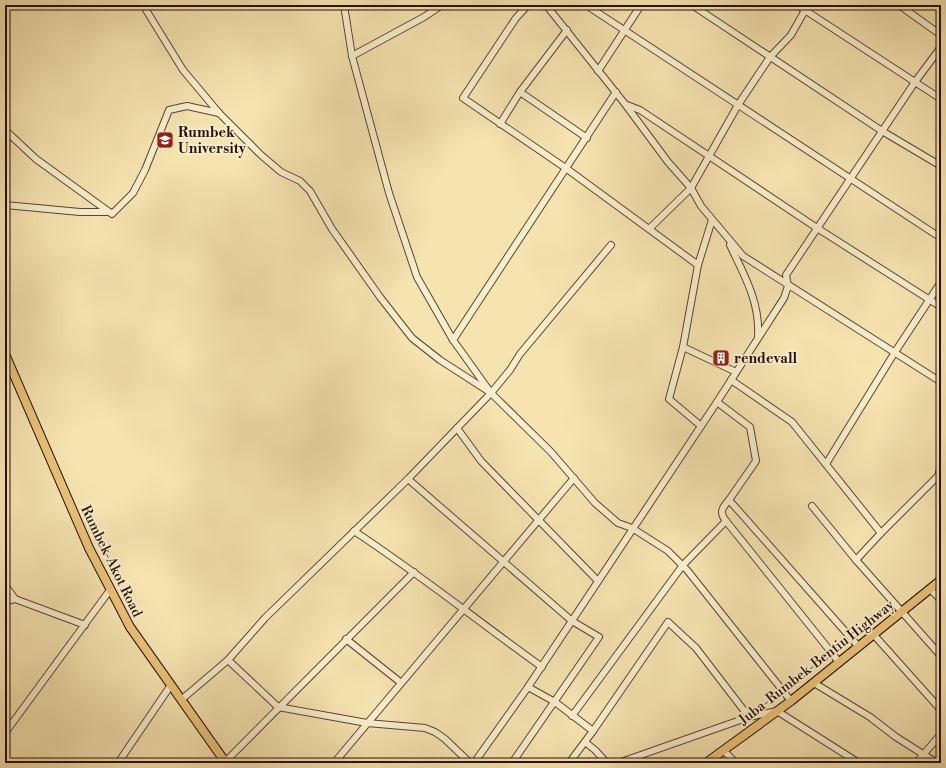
<svg xmlns="http://www.w3.org/2000/svg" width="946" height="768" font-family="'Libre Bodoni',serif">
  <style>
    .lines { fill: none; stroke-linecap: round; stroke-linejoin: round }
    .minor-casing { stroke: #5b442f; stroke-width: 8 }
    .major-casing { stroke: #280f04; stroke-width: 10 }
    .minor { stroke: #f8edcc; stroke-width: 6 }
    .major { stroke: #eac278; stroke-width: 8 }
    .labels { text-anchor: middle; stroke-width: 3.5; stroke-linejoin: round; paint-order: stroke }
    .poi-label { font-size: 14px; font-weight: bold; fill: #280f04; stroke: #f8edcc; text-anchor: start }
    .street-label { font-size: 14px; fill: #280f04; stroke: #f8edcc }
  </style>
  <rect width="100%" height="100%" fill="#f5e3b0"/>
  <filter id="stains"><feTurbulence type="fractalNoise" baseFrequency=".005" numOctaves="4"/><feColorMatrix values="0 0 0 0 .2 0 0 0 0 .09 0 0 0 0 .02 0 0 0 .5 -.17"/></filter>
  <radialGradient id="worn" r=".72"><stop offset=".6" stop-color="#630" stop-opacity="0"/><stop offset="1" stop-color="#630" stop-opacity=".3"/></radialGradient>
  <g class="lines">
    <g class="minor-casing">
      <g id="minor">
        <polyline points="143,5 183,70 219,113 261,155 281,172 300,181 310,191 332,229 380,297 412,338 440,360 488,391"/>
        <polyline points="344,5 352,56 389,193 417,277 453,340 491,393 551,452 595,503 618,523 632,528 668,551 687,570 791,701"/>
        <polyline points="528,5 516,18 463,98 567,169 698,265"/>
        <polyline points="546,5 625,104 668,162 691,188 701,206 743,256 941,382"/>
        <polyline points="586,5 941,238"/>
        <polyline points="692,5 882,131 941,166"/>
        <polyline points="797,5 941,99"/>
        <polyline points="899,5 941,35"/>
        <polyline points="442,6 450,5"/>
        <polyline points="352,56 424,17 442,5"/>
        <polyline points="598,71 641,5"/>
        <polyline points="520,92 587,138"/>
        <polyline points="627,105 640,110 817,228 941,307"/>
        <polyline points="500,124 520,92 567,30"/>
        <polyline points="5,130 36,159 112,214 133,193 145,170 169,110 187,106 219,113"/>
        <polyline points="5,205 80,212 109,212"/>
        <polyline points="650,228 691,188 738,105 770,57 791,35 808,5"/>
        <path d="M730,245C744,275 760,302 758,336"/>
        <polyline points="453,340 616,92"/>
        <polyline points="683,347 736,372"/>
        <polyline points="731,380 792,422 881,533 938,476 941,465"/>
        <polyline points="717,402 750,427 756,461 729,500 859,647"/>
        <polyline points="701,426 669,399 683,347 698,265 712,220"/>
        <polyline points="457,428 481,461 598,581"/>
        <polyline points="826,464 895,352 941,282"/>
        <polyline points="408,479 572,621 599,637 512,763"/>
        <polyline points="812,506 856,560 941,656"/>
        <path d="M726,521C719,512 722,508 729,500"/>
        <path d="M354,531C418,573 479,622 542,667"/>
        <polyline points="856,560 881,533"/>
        <polyline points="5,585 15,599 85,625"/>
        <polyline points="930,589 941,600"/>
        <polyline points="5,602 15,599"/>
        <polyline points="874,635 941,710"/>
        <polyline points="346,639 400,682"/>
        <polyline points="228,660 278,707 367,723 425,728 435,732 445,739 470,763"/>
        <polyline points="814,683 870,717 896,737 937,763"/>
        <polyline points="528,687 555,702 593,731"/>
        <polyline points="181,700 228,660 265,618 408,479 491,393 510,370 520,354 611,245"/>
        <polyline points="572,716 683,565 726,521 839,662"/>
        <polyline points="5,733 110,590"/>
        <polyline points="585,742 595,750 607,763"/>
        <polyline points="723,750 736,763"/>
        <polyline points="225,762 414,572"/>
        <polyline points="118,763 171,685"/>
        <polyline points="334,763 574,478"/>
        <polyline points="474,763 528,687 717,402 784,298 788,286 786,275 915,82 941,47"/>
        <polyline points="569,763 593,731 668,622 696,648 749,717"/>
        <polyline points="618,763 749,717 777,711 859,763"/>
        <polyline points="916,763 941,734"/>
      </g>
    </g>
    <g class="major-casing">
      <g id="major">
        <polyline points="5,354 89,548 130,627 226,763"/>
        <polyline points="706,763 791,701 941,580"/>
      </g>
    </g>
    <use href="#minor" class="minor"/>
    <use href="#major" class="major"/>
  </g>
  <defs>
    <g id="university-square" transform="scale(0.9)"><rect x="-9" y="-9" width="18" height="18" rx="4" fill="#8f2418" stroke="#f8edcc"/><path d="M0-5L7-2L0 1L-7-2ZM-4 1L0 2.5L4 1V4Q0 6-4 4Z" fill="#fff"/></g>
    <g id="building-square" transform="scale(0.9)"><rect x="-9" y="-9" width="18" height="18" rx="4" fill="#8f2418" stroke="#f8edcc"/><path d="M-4-6H4V6H1V3H-1V6H-4ZM-2.5-4.3h1.7v1.8h-1.7ZM.8-4.3h1.7v1.8H.8ZM-2.5-1h1.7V.8h-1.7ZM.8-1h1.7V.8H.8Z" fill="#fff"/></g>
  </defs>
  <g fill-rule="evenodd">
    <use href="#university-square" x="165" y="140"/>
    <use href="#building-square" x="721" y="358"/>
  </g>
  <g class="labels">
    <g class="poi-label">
      <text x="178" y="137">Rumbek<tspan x="178" dy="16">University</tspan></text>
      <text x="734" y="363">rendevall</text>
    </g>
    <g class="street-label">
      <text transform="translate(112 561) rotate(64)" y="5">Rumbek-Akot Road</text>
      <text transform="translate(816 662) rotate(-38)" y="5">Juba-Rumbek-Bentiu Highway</text>
    </g>
  </g>
  <rect width="946" height="768" fill="none" stroke="#f5e3b0" stroke-width="20"/>
  <rect x="6" y="6" width="934" height="756" fill="none" stroke="#280f04" stroke-width="2"/>
  <rect x="10" y="10" width="926" height="748" fill="none" stroke="#280f04"/>
  <rect width="100%" height="100%" filter="url(#stains)"/>
  <rect width="100%" height="100%" fill="url(#worn)"/>
</svg>
